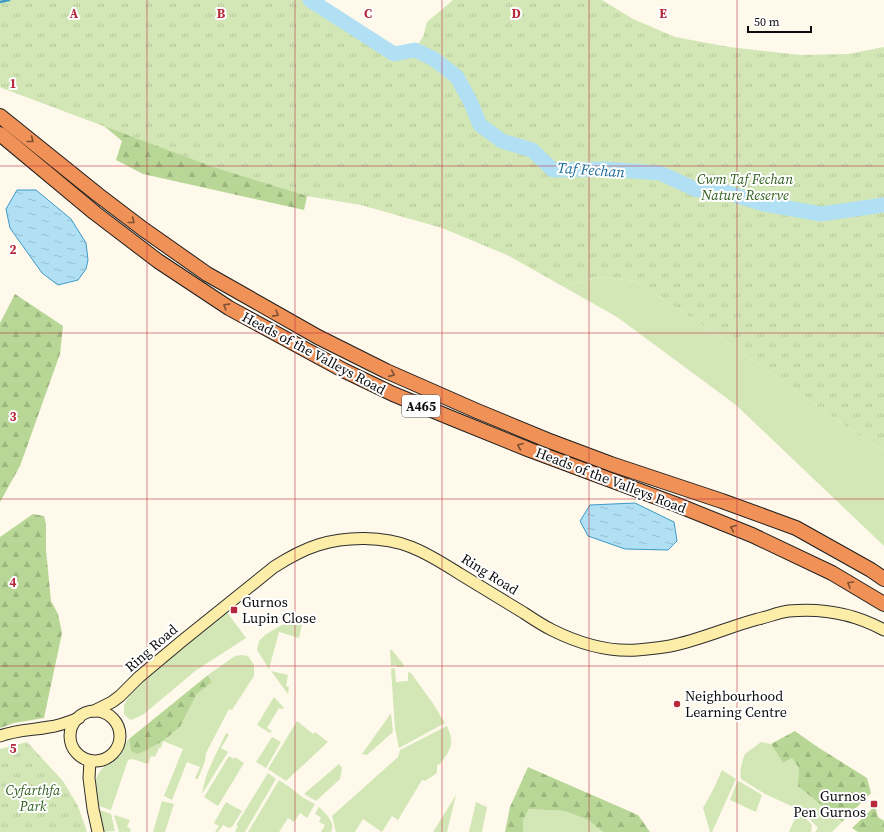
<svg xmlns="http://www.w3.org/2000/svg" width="884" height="832" font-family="'Source Serif 4',serif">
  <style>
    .grass { fill: #d3e7b6 }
    .forest { fill: url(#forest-firs) }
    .park { fill: url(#park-tufts) }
    .water { fill: url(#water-ripples); stroke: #3b9ac8 }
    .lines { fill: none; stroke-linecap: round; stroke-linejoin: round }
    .stream { stroke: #3b9ac8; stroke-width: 2.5 }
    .river { stroke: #b1e0f4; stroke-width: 15 }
    .secondary-casing { stroke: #2e2e2e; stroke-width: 13 }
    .highway-casing { stroke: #1d1d1d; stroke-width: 16 }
    .secondary { stroke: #fceda8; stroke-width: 11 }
    .highway { stroke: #f09257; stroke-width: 14 }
    .oneway { stroke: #7e4f32 }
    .grid { fill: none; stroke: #b6293a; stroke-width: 1; stroke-opacity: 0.55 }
    .poi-dot { fill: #b6293a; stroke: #fff; stroke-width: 1.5 }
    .labels { text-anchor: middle; stroke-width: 4; stroke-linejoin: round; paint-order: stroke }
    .shield { fill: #fff; stroke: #555; stroke-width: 1 }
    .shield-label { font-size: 13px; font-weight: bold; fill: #0c0c0c }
    .park-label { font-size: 14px; font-style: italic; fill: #31601f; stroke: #fff }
    .street-label { font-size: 14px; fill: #0c0c0c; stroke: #fff }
    .poi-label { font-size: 14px; fill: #0c0c0c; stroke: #fff; text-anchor: start }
    .water-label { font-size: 15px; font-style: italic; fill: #1a6a98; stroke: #fff }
    .grid-label { font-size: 13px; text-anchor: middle; font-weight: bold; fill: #b6293a; stroke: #fff; stroke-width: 4; stroke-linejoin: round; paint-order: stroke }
  </style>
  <defs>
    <pattern id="forest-firs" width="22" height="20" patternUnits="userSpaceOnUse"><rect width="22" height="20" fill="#b8d796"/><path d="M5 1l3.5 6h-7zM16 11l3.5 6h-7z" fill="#9db780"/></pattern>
    <pattern id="park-tufts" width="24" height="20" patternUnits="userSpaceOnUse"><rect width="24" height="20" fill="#d3e7b6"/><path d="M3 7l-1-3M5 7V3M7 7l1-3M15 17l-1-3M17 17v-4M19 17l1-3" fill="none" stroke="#b4c59b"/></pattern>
    <pattern id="water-ripples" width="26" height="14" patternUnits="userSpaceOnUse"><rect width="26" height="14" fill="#b1e0f4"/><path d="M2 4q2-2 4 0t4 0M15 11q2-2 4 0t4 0" fill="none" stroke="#97bfd0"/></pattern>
  </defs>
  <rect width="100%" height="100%" fill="#fef9eb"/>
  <g class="grass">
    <polygon points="599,277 636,281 701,324 870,443 884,450 884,546 736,405 617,317 564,287"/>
    <polygon points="227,612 246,638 195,671 144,714 131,720 128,718 124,714 124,705 128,698 146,679 177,652"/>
    <polygon points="311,617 310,620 306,620 305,624 302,624 299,638 279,632 269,669 257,650 259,641 265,635 280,626 292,621"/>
    <polygon points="390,650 392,650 404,665 403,667 397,667 396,665 391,666"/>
    <path d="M241,655L248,656L254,665V676L232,710L229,709L206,753L205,761L198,779H196L195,778L200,767L187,762L172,800L164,796L183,749L163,741L161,748H159L155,757L151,756L148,764L132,759L128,760L111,810L99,806C96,791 91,778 105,766C110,762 116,759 120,755C125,750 124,743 129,739L131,751L147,750L163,741L180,727L190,707L197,694L212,682L208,675L235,656Z"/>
    <polygon points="395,668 396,682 408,681 408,673 409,672 411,673 432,702 445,723 399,748 395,729 391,669"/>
    <polygon points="271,671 288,675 286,686 289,687 288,694"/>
    <polygon points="274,697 284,708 282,709 279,708 267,728 272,731 270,733 257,725"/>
    <polygon points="391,713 393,732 367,755 362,754"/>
    <polygon points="297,721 313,734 315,732 328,742 286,781 268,769"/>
    <path d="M447,726C455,744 451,749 440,764L437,765V773L425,781L422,780L398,820L392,816L382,832L363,819L355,832H336L332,816L398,757L400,750Z"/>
    <path d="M226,733L228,734L229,735L221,748L228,752L202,794C205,772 217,753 226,733Z"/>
    <polygon points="272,737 281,742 266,768 256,762"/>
    <path d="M761,742L771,744L783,763L792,758L840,821L842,822L832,832H815L818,828L802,811L765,794L741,779C739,772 742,761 745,754Z"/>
    <polygon points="229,756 234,759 235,757 244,763 218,806 204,797"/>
    <polygon points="339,764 342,768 340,779 316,801 304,794"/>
    <polygon points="722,770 736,779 712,832 710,832 703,808 713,790"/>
    <polygon points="268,773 276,779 245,832 236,832 235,831 238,826 236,825"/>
    <polygon points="279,780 291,788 302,797 315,804 307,818 300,813 294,822 288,818 279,832 248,832"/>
    <polygon points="739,781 762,795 756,812 730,800 737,782"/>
    <polygon points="456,795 447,832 433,832"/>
    <polygon points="162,801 174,804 165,832 153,832"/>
    <polygon points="226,802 242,811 232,827 229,828 223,825 218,832 215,832 219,826 214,823"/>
    <polygon points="476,802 487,807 482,832 469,832"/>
    <path d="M319,807C326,814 336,822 331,832H321L325,825L319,822L321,817L315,814Z"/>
    <polygon points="529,809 565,811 588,820 603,832 523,832 523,820"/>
    <polygon points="100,810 111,814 115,831 104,832 101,822"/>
    <polygon points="798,812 801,813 812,825 811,832 789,832"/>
    <polygon points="114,815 130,820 127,827 131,829 130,832 119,832"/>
  </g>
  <g class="forest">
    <polygon points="0,0 307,196 304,210 143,174 116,160 122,141 104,126 0,87"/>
    <polygon points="15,294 63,326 60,354 20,466 0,502 0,323"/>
    <polygon points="33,514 44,516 46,524 46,550 51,601 58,614 62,633 44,718 14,723 0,728 0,537"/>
    <polygon points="208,675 212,682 197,694 190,707 180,727 163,741 147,750 137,754 131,751 129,739"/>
    <polygon points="795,731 816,746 867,778 871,793 842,822 798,786 799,768 792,758 783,763 771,744"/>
    <polygon points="528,767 638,815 650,832 603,832 588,820 565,811 529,809 523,820 523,832 505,832 510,807"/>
    <polygon points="875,806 878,817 884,821 884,832 858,832 852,828"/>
  </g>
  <g class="park">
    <polygon points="0,0 320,0 332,7 393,46 416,45 419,43 423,37 427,22 453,0 602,0 633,19 675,37 729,47 801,55 848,54 884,47 884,450 870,443 701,324 636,281 599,277 564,287 507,255 442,228 361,205 307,196 213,167 0,87"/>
    <polygon points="27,742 63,781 78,806 87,832 0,832 0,749"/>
  </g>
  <g class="water">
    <polygon points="17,190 36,190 71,219 86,243 88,260 86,269 78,280 58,285 42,273 10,228 6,209"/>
    <polygon points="635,503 674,522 677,541 668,550 625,549 588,536 580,521 590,505"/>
  </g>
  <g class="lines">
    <polyline class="stream" points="0,2 9,0"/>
    <polyline class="river" points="310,0 394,54 415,50 434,59 457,77 471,103 480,125 502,141 532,150 553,170 605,169 660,173 697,190 709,187 764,204 821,214 884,205"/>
    <g class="secondary-casing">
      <g id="secondary">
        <circle cx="95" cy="736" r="25"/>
        <path d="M94,711L112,702L120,696L139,677L182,641L274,567C288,558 302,550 318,545C346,536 384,536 411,547C429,554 444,564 460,574C481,587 503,600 524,613C533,619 542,625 552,630C578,643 608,652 637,650C648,649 659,648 670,646C700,640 728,627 758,619C768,617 779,612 789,611C822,608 855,614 884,630"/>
        <path d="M0,736C16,730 33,730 49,727C59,726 69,722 79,718"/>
        <polyline points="90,761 89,778 93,809 98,832"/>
      </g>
    </g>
    <g class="highway-casing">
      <g id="highway">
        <polyline points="0,116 97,194 143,229 207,274 318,337 386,371 477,411 547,440 611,464 722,501 796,528 871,570 884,579"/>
        <polyline points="0,134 95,213 158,261 229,308 343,370 393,394 456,420 530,450 675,504 752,535 832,573 884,604"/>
      </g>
    </g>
    <use href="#secondary" class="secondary"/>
    <use href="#highway" class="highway"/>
  </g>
  <defs><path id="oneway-chevron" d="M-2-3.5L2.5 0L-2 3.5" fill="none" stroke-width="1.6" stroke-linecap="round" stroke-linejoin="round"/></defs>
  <g class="oneway">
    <use href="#oneway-chevron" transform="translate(31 140) rotate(38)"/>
    <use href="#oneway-chevron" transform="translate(132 221) rotate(38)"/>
    <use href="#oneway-chevron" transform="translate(226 306) rotate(-148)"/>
    <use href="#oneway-chevron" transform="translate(276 314) rotate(29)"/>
    <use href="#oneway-chevron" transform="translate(392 374) rotate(24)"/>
    <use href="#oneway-chevron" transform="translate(520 446) rotate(-158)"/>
    <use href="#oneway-chevron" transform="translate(733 528) rotate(-158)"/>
    <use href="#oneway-chevron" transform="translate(850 584) rotate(-150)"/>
  </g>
  <path class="grid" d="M147,0V832M295,0V832M442,0V832M589,0V832M737,0V832M0,166H884M0,333H884M0,499H884M0,666H884"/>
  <g class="poi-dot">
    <rect x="230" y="606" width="8" height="8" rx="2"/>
    <circle cx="677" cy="704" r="4"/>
    <rect x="870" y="800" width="8" height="8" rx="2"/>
  </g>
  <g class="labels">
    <rect class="shield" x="402" y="395" width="38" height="22" rx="3"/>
    <g class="shield-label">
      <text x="421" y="411">A465</text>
    </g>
    <g class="park-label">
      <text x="745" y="184">Cwm Taf Fechan<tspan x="745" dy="16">Nature Reserve</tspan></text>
      <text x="33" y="795">Cyfarthfa<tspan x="33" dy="16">Park</tspan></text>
    </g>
    <g class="street-label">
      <text transform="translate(314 353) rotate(28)" y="5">Heads of the Valleys Road</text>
      <text transform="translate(611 480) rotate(21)" y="5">Heads of the Valleys Road</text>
      <text transform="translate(490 574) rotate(32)" y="5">Ring Road</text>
      <text transform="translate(151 648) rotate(-41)" y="5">Ring Road</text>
    </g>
    <g class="poi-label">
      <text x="242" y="607">Gurnos<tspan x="242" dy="16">Lupin Close</tspan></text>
      <text x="685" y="701">Neighbourhood<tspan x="685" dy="16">Learning Centre</tspan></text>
      <text x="866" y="801" text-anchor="end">Gurnos<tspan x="866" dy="16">Pen Gurnos</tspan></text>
    </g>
    <g class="water-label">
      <text transform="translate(591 170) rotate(4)" y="5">Taf Fechan</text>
    </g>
  </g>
  <g class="grid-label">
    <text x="74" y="18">A</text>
    <text x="221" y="18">B</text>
    <text x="368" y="18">C</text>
    <text x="516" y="18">D</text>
    <text x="663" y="18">E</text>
    <text x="13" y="88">1</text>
    <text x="13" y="254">2</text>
    <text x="13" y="421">3</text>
    <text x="13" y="587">4</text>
    <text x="13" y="753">5</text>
  </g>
  <path d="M748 26v6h63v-6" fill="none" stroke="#0c0c0c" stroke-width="2"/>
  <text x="754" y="26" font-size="12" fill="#0c0c0c" stroke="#ffffff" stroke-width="3" paint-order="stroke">50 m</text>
</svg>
